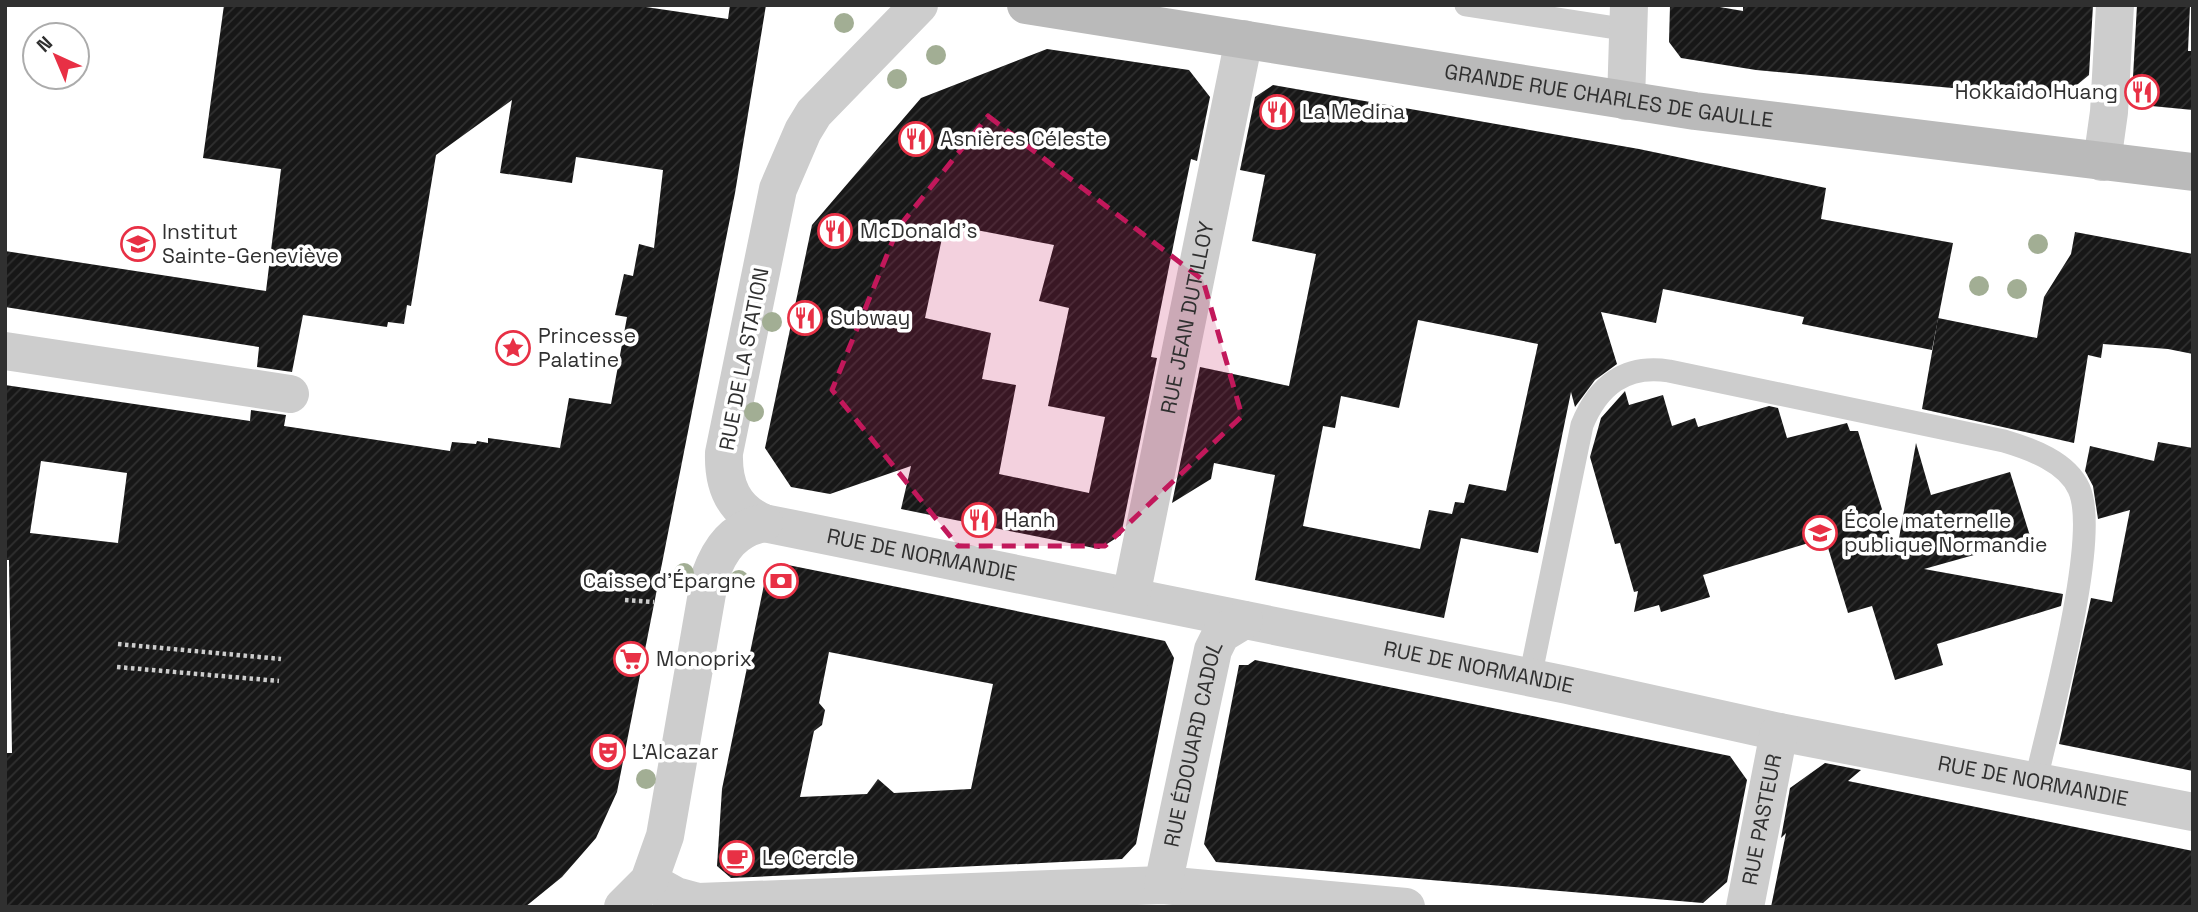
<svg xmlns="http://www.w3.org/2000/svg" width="2198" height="912" font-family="'Space Grotesk',sans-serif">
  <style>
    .building { fill: url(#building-hatch); fill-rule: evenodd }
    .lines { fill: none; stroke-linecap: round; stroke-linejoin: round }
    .path { stroke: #cdcdcd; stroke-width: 4.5; stroke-dasharray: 3.5 3.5; stroke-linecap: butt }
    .lane { stroke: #cdcdcd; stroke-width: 23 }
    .street { stroke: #cdcdcd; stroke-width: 38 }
    .secondary { stroke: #bababa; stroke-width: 38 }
    .tree { fill: #a2ae94 }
    .marked { fill: #c2185b; fill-opacity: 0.2; stroke: #c2185b; stroke-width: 5; stroke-dasharray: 14 9; stroke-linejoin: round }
    .labels { text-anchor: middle; stroke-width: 7; stroke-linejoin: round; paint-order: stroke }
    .poi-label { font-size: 21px; fill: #303030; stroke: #fff; text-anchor: start }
    .street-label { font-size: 21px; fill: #303030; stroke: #fff }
  </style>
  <defs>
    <pattern id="building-hatch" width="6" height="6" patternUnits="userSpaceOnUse" patternTransform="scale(1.75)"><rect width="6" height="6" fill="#171717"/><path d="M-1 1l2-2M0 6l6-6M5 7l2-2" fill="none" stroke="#303030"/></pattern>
  </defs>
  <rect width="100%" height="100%" fill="#fff"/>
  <g class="building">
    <path d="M224,5H632L728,19L730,5H766L735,193L617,792L596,838L562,877L525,907H5V753H12L9,560H5V385L250,421L251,410L286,415L284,426L450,451L452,442L476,444L477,441L488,443V438L560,448L569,398L611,404L627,317L615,315L624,274L633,276L639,244L654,248L663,170L576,157L572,183L500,173L512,100L436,155L411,306L407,305L404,324L388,322L387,327L303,315L292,372L257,367L259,347L5,307V251L266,291L281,169L203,158ZM41,461L127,473L118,543L30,533Z"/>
    <polygon points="1670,5 1708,5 1743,11 1743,5 2093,5 2089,75 2061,98 1756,70 1681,58 1669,42"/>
    <polygon points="2137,5 2190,5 2188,51 2193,51 2193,110 2141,105 2132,95"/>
    <path d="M1047,49L1189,70L1210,97L1197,161L1191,159L1176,232L1151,357L1157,358L1121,535L1099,549L901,509L911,466L830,494L791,487L765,448L812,225L921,98ZM945,224L1054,245L1039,301L1069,308L1048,406L1105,417L1089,493L999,474L1016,385L982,379L991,333L925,318Z"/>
    <path d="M1273,85L1639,149L1826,188L1821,219L1953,243L1932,350L1802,324L1804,317L1663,289L1656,323L1601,312L1617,364L1595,380L1575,407L1571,392L1538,553L1461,538L1444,618L1255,580L1275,475L1214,463L1211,479L1172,503L1200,367L1289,386L1316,254L1252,241L1265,175L1240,170L1255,97ZM1418,320L1538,344L1506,491L1469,484L1464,503L1455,502L1452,514L1429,510L1420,549L1303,526L1323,426L1335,428L1341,396L1399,408Z"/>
    <polygon points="2075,232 2193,254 2193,354 2168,349 2103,344 2101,358 2088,355 2074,443 1922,409 1938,318 2037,338 2044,297 2071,254"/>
    <polygon points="1625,391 1629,405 1663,395 1672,426 1695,418 1698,427 1769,406 1778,408 1787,438 1847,423 1850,431 1858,431 1896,555 1916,443 1931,495 2010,472 2031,539 1924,569 2063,594 2061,606 1937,644 1943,665 1895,680 1872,606 1848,613 1825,538 1703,575 1710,597 1661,612 1659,605 1634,612 1638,591 1634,592 1620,543 1615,544 1590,457 1601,418"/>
    <polygon points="2158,442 2193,448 2193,771 2059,744 2091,598 2112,602 2130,510 2098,519 2093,486 2085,471 2090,446 2154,461"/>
    <path d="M783,564L1165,641L1174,658L1136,844L1122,859L731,878L717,866L722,789L766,575ZM829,652L993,684L971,789L894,793L878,779L867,794L800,797L814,731L822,725L825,710L819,703Z"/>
    <polygon points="1255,660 1730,756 1747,780 1727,882 1703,903 1216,862 1204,844 1239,665 1248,665"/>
    <polygon points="1825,763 1861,770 1848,781 2193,851 2193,907 1771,907 1786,833 1781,838 1790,788"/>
  </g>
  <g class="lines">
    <g class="path">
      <polyline points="625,600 654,602"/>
      <polyline points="118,644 281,659"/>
      <polyline points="117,667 279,681"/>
    </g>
    <g class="lane">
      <polyline points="1466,5 1629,30"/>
      <path d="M1530,678L1582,425C1598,386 1625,364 1669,371L2004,441C2031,449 2067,462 2079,489C2101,537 2049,721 2036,780"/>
    </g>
    <g class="street">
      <path id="s1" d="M919,5L814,113L803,131L778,189L724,453C723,485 733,510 764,523L1567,685L1779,732L2193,812"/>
      <polyline points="1626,101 1629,5"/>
      <polyline points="2102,162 2109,112 2115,5"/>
      <polyline points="5,351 290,394"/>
      <path id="s2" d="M1131,596L1244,39"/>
      <polyline points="649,881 676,896 698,902 1163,885 1406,907"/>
      <path id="s3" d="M1163,885L1213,650L1221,634L1244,620"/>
      <path d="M623,907L649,881L665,836L710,576C720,548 734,529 764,523"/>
      <path id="s4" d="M1745,907L1779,732"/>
    </g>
    <path class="secondary" id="s5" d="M1026,5L1695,111L2193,172"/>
  </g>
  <g class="tree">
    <circle cx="844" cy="23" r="10"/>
    <circle cx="936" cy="55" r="10"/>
    <circle cx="897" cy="79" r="10"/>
    <circle cx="2038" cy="244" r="10"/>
    <circle cx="1979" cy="286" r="10"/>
    <circle cx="2017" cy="289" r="10"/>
    <circle cx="772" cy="322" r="10"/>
    <circle cx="754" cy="412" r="10"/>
    <circle cx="684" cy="573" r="10"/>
    <circle cx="739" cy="580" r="10"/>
    <circle cx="646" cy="779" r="10"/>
  </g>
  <path class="marked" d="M988,116L1203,280L1242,416L1105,546H958L832,390L898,228Z"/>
  <defs>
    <g id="restaurant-ring" transform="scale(1.75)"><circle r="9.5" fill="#fff" stroke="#e83045" stroke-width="1.5"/><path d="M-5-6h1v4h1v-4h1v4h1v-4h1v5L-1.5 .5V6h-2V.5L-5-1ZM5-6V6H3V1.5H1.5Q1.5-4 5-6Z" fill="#e83045"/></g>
    <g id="school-ring" transform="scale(1.75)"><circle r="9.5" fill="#fff" stroke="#e83045" stroke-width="1.5"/><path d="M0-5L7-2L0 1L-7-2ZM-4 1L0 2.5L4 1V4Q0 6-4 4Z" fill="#e83045"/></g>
    <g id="sight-ring" transform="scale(1.75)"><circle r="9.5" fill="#fff" stroke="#e83045" stroke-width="1.5"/><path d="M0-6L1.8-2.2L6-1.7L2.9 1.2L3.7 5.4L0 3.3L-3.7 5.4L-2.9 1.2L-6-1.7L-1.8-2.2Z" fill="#e83045"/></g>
    <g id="bank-ring" transform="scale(1.75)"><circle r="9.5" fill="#fff" stroke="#e83045" stroke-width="1.5"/><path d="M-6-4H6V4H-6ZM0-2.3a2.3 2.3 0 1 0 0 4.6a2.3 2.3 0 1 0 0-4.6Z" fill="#e83045"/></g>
    <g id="supermarket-ring" transform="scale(1.75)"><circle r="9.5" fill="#fff" stroke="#e83045" stroke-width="1.5"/><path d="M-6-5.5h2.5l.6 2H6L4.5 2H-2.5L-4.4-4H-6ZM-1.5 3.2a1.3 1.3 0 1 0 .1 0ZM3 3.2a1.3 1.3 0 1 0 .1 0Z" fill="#e83045"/></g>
    <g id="theatre-ring" transform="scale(1.75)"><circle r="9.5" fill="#fff" stroke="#e83045" stroke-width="1.5"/><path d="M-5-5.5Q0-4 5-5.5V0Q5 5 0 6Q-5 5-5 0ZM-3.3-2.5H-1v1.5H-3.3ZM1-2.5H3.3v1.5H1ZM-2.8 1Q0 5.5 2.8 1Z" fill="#e83045"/></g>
    <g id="cafe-ring" transform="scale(1.75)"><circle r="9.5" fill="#fff" stroke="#e83045" stroke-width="1.5"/><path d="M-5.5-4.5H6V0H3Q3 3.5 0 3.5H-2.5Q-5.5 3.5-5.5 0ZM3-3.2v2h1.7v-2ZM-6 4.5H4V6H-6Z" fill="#e83045"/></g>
  </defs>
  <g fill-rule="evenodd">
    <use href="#restaurant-ring" x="2142" y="92"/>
    <use href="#restaurant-ring" x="1277" y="112"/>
    <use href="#restaurant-ring" x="916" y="139"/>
    <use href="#restaurant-ring" x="835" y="231"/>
    <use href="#school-ring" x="138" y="244"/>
    <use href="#restaurant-ring" x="805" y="318"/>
    <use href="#sight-ring" x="513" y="348"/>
    <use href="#restaurant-ring" x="979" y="520"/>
    <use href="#school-ring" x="1820" y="533"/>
    <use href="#bank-ring" x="781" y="581"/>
    <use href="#supermarket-ring" x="631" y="659"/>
    <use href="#theatre-ring" x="608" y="752"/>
    <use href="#cafe-ring" x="737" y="858"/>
  </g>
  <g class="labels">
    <g class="poi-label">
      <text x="2118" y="99" text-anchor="end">Hokkaido Huang</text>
      <text x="1302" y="119">La Medina</text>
      <text x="940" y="146">Asnières Céleste</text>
      <text x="860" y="238">McDonald's</text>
      <text x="162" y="239">Institut<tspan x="162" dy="24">Sainte-Geneviève</tspan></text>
      <text x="830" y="325">Subway</text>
      <text x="538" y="343">Princesse<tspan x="538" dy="24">Palatine</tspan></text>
      <text x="1004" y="527">Hanh</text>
      <text x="1844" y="528">École maternelle<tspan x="1844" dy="24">publique Normandie</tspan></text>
      <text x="756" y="588" text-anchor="end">Caisse d'Épargne</text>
      <text x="656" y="666">Monoprix</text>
      <text x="632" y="759">L'Alcazar</text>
      <text x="762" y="865">Le Cercle</text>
    </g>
    <g class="street-label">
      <text dy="7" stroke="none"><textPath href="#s5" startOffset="590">GRANDE RUE CHARLES DE GAULLE</textPath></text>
      <text dy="7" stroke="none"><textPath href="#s2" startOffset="284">RUE JEAN DUTILLOY</textPath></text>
      <text transform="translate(744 359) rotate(-79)" y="7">RUE DE LA STATION</text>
      <text dy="7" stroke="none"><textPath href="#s1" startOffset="752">RUE DE NORMANDIE</textPath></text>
      <text dy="7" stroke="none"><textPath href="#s1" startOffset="1320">RUE DE NORMANDIE</textPath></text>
      <text dy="7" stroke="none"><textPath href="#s3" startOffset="144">RUE ÉDOUARD CADOL</textPath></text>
      <text dy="7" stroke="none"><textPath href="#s1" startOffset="1886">RUE DE NORMANDIE</textPath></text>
      <text dy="7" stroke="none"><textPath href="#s4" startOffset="89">RUE PASTEUR</textPath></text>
    </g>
  </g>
  <rect width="2198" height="912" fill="none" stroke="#303030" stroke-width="14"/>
  <g transform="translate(56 56) rotate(316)"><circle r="33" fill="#ffffff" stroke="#acacac" stroke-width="2"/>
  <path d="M0-5L12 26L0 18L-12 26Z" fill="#e83045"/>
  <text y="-10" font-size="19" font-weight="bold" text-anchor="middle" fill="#303030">N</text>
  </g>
</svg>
